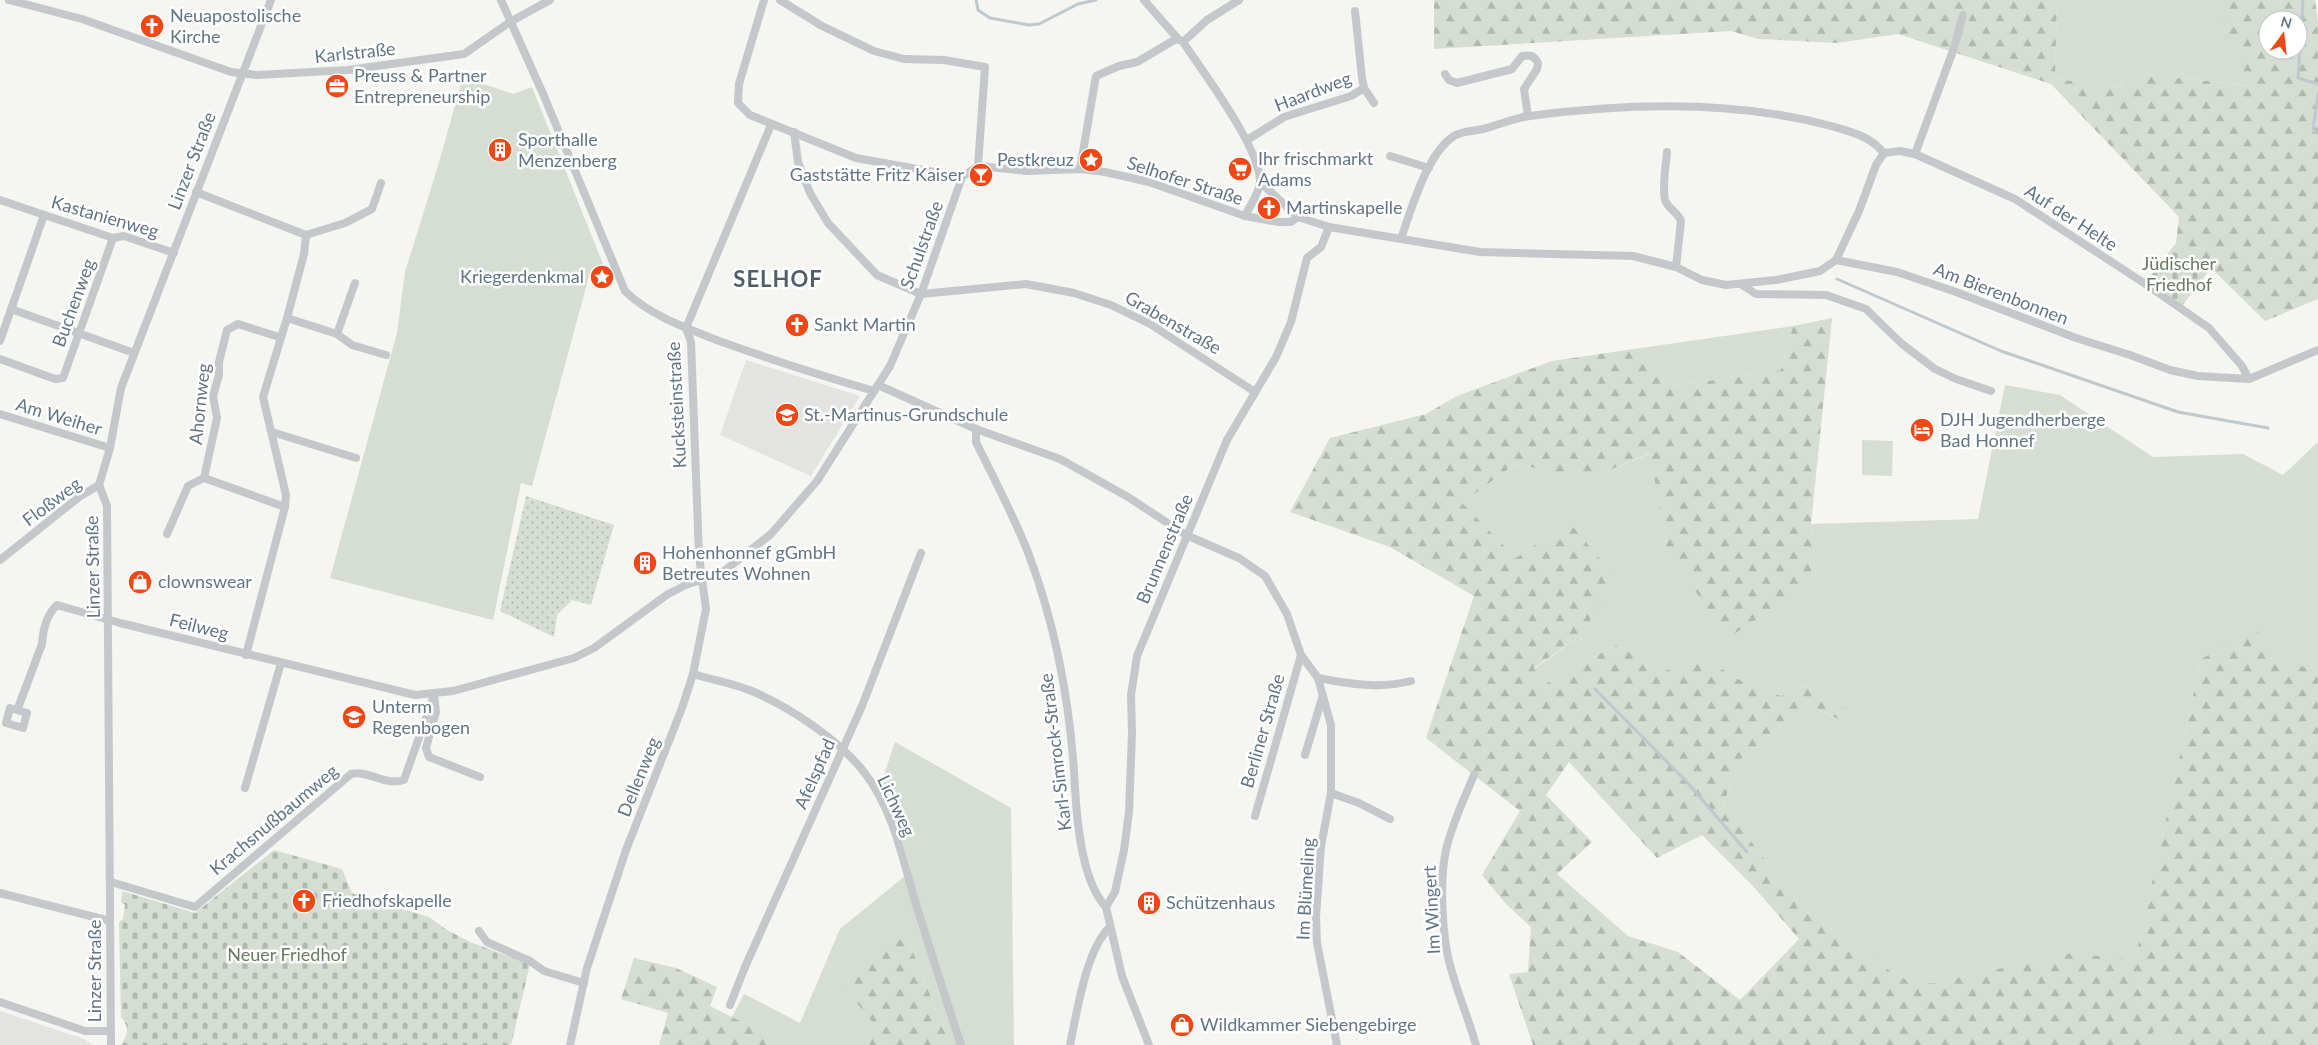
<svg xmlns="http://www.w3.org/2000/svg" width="2318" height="1045" font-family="Lato,sans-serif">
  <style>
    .built { fill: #e3e4e2 }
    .green { fill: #d6ddd2 }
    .forest { fill: url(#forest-firs); fill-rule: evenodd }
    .cemetery { fill: url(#cemetery-stones) }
    .park { fill: url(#park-dots) }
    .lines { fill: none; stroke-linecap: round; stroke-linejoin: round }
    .stream { stroke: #bdc9ce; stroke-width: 3 }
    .street { stroke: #c4c8cb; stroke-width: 8 }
    .labels { text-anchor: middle; stroke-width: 5; stroke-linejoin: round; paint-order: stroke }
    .poi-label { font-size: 18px; fill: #627584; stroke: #fff; text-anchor: start }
    .street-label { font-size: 18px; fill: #627584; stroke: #fff }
    .park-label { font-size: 18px; fill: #677b61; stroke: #fff }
    .district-label { font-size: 22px; font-weight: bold; letter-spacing: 1px; fill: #505e69; stroke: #fff }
  </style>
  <defs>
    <pattern id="forest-firs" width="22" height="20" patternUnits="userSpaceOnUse" patternTransform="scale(1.25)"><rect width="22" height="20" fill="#d6ddd2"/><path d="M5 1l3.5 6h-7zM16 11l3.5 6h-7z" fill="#b1b8b0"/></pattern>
    <pattern id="cemetery-stones" width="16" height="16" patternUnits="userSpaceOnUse" patternTransform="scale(1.25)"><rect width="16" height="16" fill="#d6ddd2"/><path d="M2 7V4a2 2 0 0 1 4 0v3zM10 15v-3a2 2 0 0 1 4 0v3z" fill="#b1b8b0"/></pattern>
    <pattern id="park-dots" width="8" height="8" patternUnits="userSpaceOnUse" patternTransform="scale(1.25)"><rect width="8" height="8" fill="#d6ddd2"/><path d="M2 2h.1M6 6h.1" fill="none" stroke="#b1b8b0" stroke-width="1.8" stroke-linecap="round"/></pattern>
  </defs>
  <rect width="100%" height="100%" fill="#f5f5f1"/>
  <g class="built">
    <polygon points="746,360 860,396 811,476 720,435"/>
    <polygon points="0,1011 84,1039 93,1045 0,1045"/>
  </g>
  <g class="green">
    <polygon points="2057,0 2216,0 2251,86 2147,74 2119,87 2055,79"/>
    <polygon points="463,77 513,94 532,87 603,264 591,269 532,486 521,483 493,620 330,578 397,333 405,272 438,166"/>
    <polygon points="1793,326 1781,370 1674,386 1627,350"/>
    <polygon points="2005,385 2060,395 2153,457 2243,454 2283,475 2318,442 2318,668 2201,659 2135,961 2070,953 1935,983 1915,984 1893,973 1802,908 1723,805 1740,760 1807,705 1837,719 1846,709 1805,686 1781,696 1738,679 1703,657 1673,672 1616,645 1543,685 1534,669 1582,634 1516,558 1461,503 1515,464 1589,479 1651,453 1666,545 1816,581 1811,524 1978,519"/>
    <polygon points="1862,440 1893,441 1892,476 1862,475"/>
    <polygon points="895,742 1011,808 1014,1045 950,1045 906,934 868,1045 782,1045 778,1040 732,1017 744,994 800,1023 840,929 911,871 898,826 880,787"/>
    <polygon points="2157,1026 2177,1045 2145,1045"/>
  </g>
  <g class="forest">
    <path d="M1434,0H2057L2055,79L2119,87L2147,74L2250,86L2216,0H2315L2318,24V299L2265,321L2211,268L2176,243L2179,217L2051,84L1898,34L1837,43L1758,39L1731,31L1434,49ZM2268,20H2298V50H2268Z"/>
    <path d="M1832,318L1811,524L1816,581L1726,639L1666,545L1650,453L1589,479L1515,464L1462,503L1516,558L1569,522L1615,577L1582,634L1534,668L1543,685L1616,645L1673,672L1703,657L1738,679L1781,696L1805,686L1847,709L1838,719L1807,705L1740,760L1723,805L1802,908L1893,973L1915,984L1935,983L2070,953L2135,960L2201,659L2257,629L2269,663L2318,668V1045H2177L2157,1026L2145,1045H1533L1509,974L1528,972L1531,927L1506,904L1482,875L1520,811L1426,738L1474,596L1390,547L1290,512L1330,438L1426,414L1457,396L1552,361L1627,350L1674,386L1781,370L1793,326ZM1569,762L1657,858L1702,835L1752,885L1799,939L1740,1000L1678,952L1628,936L1557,874L1592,842L1546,795Z"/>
    <polygon points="906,934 950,1045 868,1045 874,1024 845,988"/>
    <polygon points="634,958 676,968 717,987 710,1006 778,1040 782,1045 659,1045 668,1013 621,999"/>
  </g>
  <g class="cemetery">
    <polygon points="2176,243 2211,268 2182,306 2147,280"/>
    <path d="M274,850L342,869L352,893L429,917L447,930L470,942L530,964L511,1045H121C128,1033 130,1028 121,1017L119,922L123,919L125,905L121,902L122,891L195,913Z"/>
  </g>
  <polygon class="park" points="526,496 614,525 591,605 572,600 557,615 554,637 500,611"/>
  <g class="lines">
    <g class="stream">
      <polyline points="976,0 978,10 990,18 1029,25 1039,24 1078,4 1096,0"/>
      <polyline points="2303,0 2298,78 2318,84"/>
      <polyline points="2318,94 2313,130 2318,133"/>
      <polyline points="1837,279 2001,351 2178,412 2268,428"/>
      <polyline points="1595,689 1686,781 1747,852"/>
    </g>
    <g class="street">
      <polyline points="9,0 82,19 231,72 257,75 348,70 464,54 510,22 550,0"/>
      <path d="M501,0L544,96L625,291C650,316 689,329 722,342C772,360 823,376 874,391"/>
      <polyline points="764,0 739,84 738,103 750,115 856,158 962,177"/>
      <polyline points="780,0 822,26 874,51 904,59 944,60 985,67 978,166"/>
      <polyline points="1144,0 1179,40"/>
      <polyline points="1355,11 1362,78 1364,88 1374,103"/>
      <path d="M1183,42C1203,72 1261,149 1260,182C1260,192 1249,207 1245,216"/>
      <polyline points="1183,42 1207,20 1239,0"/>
      <path d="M1445,74L1449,80L1457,83L1512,69L1522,56C1530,55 1534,55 1538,63L1537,69L1524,89L1528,116"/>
      <polyline points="794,132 798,162 810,193 828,223 877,275 921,294 1026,284 1074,293 1111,305 1150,324 1255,392"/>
      <polyline points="1247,140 1284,117 1351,96 1364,88"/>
      <path d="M1667,152C1666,166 1662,186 1665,200C1668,209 1678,212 1681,221L1676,267"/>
      <polyline points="1915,154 1954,48 1963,15"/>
      <polyline points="1390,156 1429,168"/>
      <polyline points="978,166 1027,171 1080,169 1105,172 1149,182 1245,216 1278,222 1291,222 1298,217"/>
      <polyline points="1080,169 1096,76 1119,66 1137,62 1176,39"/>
      <polyline points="1261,183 1298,217 1329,227 1480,252 1633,256 1676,267 1702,280 1726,285 1776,280 1820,271 1836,260 1897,272 1956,292 2076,338 2130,355 2170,370 2198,376 2249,379"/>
      <polyline points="196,192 306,235 304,254 287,318 263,397 286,495 285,507 246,655"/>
      <polyline points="0,200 113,238 124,236 174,253"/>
      <polyline points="306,235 345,223 372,209 381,183"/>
      <path d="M1401,239C1411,210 1427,153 1454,136C1461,131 1474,131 1483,129C1499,125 1514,118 1530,116C1628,103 1735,100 1831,126C1852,132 1870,136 1884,153"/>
      <polyline points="1836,260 1859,211 1876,165 1884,153 1900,151 1915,154 2015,199 2147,285 2209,328 2242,366 2249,379 2318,350"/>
      <polyline points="1742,285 1756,294 1826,295 1866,309 1902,344 1935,369 1956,379 1991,391"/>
      <polyline points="11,309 134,353"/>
      <polyline points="287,318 337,334 352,345 386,355"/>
      <polyline points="337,334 355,283"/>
      <polyline points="279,337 238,324 227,330 219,362 219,375 213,396 217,418 204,478 285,507"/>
      <polyline points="0,341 44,215"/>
      <polyline points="0,359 55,379 63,378 113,238"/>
      <polyline points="878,385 976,429 1060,459 1128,497 1186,535 1239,558 1265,576 1287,614 1301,655 1318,678 1331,725 1331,793 1321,846 1316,917 1317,943 1337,1045"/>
      <polyline points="0,414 110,448"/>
      <path d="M976,429V442C994,479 1014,516 1029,555C1057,630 1071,708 1075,788C1077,823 1082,882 1106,907L1122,976L1149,1045"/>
      <polyline points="272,432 356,458"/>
      <polyline points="167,534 188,486 204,478"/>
      <polyline points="0,560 79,497 99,485"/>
      <path d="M693,674C713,680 735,684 754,692C791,708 839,740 864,772C893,809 902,857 915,901C930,949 945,997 961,1045"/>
      <path d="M1318,678C1349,684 1380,689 1411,681"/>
      <polyline points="434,695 436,712 426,748 429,757 480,777"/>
      <polygon points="10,708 27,713 23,728 6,723"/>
      <path d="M18,708L42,644C43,630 47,614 57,605L120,623L415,695L453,691L574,658L594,648L668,594L688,584L719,575L771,534L817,481L890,366L921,294L962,177L978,166"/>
      <polyline points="1305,755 1323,695"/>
      <path d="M1474,775C1464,799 1452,824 1446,850C1439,882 1442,941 1452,972C1459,997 1469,1020 1476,1045"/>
      <polyline points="245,788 281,663"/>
      <polyline points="1331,793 1359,803 1390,819"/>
      <polyline points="1255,816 1301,655"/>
      <path d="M111,882L195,907L351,774C370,770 384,786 404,780L434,695"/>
      <polyline points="0,893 110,921"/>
      <polyline points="1106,907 1115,892 1124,850 1129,812 1132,733 1131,695 1137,656 1227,440 1276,357 1291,322 1307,258 1321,247 1329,227"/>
      <polyline points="479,931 487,942 530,961 544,971 584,983"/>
      <polyline points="0,1002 85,1031 110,1031"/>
      <polyline points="730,1005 745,967 862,706 921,553"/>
      <polyline points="111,1045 107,506 99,485 110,448 121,388 271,0"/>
      <polyline points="570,1045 587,968 626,850 682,708 693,674 706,609 699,556 691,342 686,328 771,125"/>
      <path d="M1070,1045C1077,1012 1086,949 1110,927"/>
    </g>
  </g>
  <defs>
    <g id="church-disc" transform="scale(1.25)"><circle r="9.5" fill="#f04716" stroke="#fff"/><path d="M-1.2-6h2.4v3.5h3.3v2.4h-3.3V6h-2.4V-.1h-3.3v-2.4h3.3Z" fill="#fff"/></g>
    <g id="office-disc" transform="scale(1.25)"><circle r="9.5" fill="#f04716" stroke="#fff"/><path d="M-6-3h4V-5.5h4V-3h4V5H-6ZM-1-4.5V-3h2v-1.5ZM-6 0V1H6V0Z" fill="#fff"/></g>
    <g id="building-disc" transform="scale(1.25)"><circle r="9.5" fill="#f04716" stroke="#fff"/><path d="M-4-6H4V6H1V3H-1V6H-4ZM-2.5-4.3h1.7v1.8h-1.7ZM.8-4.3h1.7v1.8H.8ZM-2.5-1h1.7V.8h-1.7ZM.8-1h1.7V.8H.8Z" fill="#fff"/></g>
    <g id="sight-disc" transform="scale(1.25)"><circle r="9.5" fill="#f04716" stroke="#fff"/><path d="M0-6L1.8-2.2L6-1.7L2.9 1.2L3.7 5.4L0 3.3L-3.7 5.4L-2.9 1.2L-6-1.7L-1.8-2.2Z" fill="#fff"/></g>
    <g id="supermarket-disc" transform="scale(1.25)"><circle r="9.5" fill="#f04716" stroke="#fff"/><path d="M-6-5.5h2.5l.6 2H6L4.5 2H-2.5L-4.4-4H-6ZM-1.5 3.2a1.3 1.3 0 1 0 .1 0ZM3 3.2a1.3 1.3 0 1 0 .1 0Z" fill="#fff"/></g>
    <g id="bar-disc" transform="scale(1.25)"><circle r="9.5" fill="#f04716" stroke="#fff"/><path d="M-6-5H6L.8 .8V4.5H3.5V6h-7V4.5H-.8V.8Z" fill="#fff"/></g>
    <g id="school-disc" transform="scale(1.25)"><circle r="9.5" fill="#f04716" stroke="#fff"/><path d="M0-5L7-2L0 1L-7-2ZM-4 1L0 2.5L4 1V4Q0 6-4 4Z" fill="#fff"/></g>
    <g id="hotel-disc" transform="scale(1.25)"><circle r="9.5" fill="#f04716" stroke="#fff"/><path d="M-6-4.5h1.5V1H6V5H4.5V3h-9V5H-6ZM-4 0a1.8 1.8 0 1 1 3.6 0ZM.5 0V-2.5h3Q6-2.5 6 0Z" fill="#fff"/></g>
    <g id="shop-disc" transform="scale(1.25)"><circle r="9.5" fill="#f04716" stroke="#fff"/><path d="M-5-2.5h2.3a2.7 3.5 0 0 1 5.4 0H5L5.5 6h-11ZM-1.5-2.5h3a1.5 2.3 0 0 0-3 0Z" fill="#fff"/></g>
  </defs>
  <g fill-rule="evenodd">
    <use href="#church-disc" x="152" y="26"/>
    <use href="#office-disc" x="337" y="86"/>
    <use href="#building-disc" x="500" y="150"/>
    <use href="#sight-disc" x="1091" y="160"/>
    <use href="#supermarket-disc" x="1240" y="169"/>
    <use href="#bar-disc" x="981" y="175"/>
    <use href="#church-disc" x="1269" y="208"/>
    <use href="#sight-disc" x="602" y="277"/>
    <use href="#church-disc" x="797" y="325"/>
    <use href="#school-disc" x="787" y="415"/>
    <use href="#hotel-disc" x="1922" y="430"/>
    <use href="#building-disc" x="645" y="563"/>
    <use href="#shop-disc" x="140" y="582"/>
    <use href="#school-disc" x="354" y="717"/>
    <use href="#church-disc" x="304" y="901"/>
    <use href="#building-disc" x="1149" y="903"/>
    <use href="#shop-disc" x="1182" y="1025"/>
  </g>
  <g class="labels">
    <g class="poi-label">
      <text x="170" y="22">Neuapostolische<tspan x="170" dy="21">Kirche</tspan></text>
      <text x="354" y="82">Preuss &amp; Partner<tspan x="354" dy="21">Entrepreneurship</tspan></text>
      <text x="518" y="146">Sporthalle<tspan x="518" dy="21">Menzenberg</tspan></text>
      <text x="1258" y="165">Ihr frischmarkt<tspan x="1258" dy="21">Adams</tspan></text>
      <text x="1074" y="166" text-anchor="end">Pestkreuz</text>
      <text x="964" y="181" text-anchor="end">Gaststätte Fritz Kaiser</text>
      <text x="1286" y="214">Martinskapelle</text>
      <text x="584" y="283" text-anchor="end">Kriegerdenkmal</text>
      <text x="814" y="331">Sankt Martin</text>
      <text x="804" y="421">St.-Martinus-Grundschule</text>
      <text x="1940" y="426">DJH Jugendherberge<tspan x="1940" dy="21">Bad Honnef</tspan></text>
      <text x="662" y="559">Hohenhonnef gGmbH<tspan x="662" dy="21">Betreutes Wohnen</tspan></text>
      <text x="158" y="588">clownswear</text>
      <text x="372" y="713">Unterm<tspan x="372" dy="21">Regenbogen</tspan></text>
      <text x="322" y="907">Friedhofskapelle</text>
      <text x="1166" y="909">Schützenhaus</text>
      <text x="1200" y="1031">Wildkammer Siebengebirge</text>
    </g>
    <g class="street-label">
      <text transform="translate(355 53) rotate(-6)" y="6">Karlstraße</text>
      <text transform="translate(1313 92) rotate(-21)" y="6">Haardweg</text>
      <text transform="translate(192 161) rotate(-69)" y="6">Linzer Straße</text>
      <text transform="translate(1185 181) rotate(18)" y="6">Selhofer Straße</text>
      <text transform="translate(105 217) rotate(16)" y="6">Kastanienweg</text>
      <text transform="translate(2071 218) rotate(33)" y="6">Auf der Helte</text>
      <text transform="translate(922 245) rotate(-70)" y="6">Schulstraße</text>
      <text transform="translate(2001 294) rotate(21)" y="6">Am Bierenbonnen</text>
      <text transform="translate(74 303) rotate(-70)" y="6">Buchenweg</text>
      <text transform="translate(1173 323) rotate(30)" y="6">Grabenstraße</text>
      <text transform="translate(200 404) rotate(-84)" y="6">Ahornweg</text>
      <text transform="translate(677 405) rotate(-93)" y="6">Kucksteinstraße</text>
      <text transform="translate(59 417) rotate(17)" y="6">Am Weiher</text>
      <text transform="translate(52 502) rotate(-37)" y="6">Floßweg</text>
      <text transform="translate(1165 549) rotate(-67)" y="6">Brunnenstraße</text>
      <text transform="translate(93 567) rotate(-91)" y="6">Linzer Straße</text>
      <text transform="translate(199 627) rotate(14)" y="6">Feilweg</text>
      <text transform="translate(1263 731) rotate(-74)" y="6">Berliner Straße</text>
      <text transform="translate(1056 752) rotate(-97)" y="6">Karl-Simrock-Straße</text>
      <text transform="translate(815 774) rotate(-66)" y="6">Afelspfad</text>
      <text transform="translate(639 777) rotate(-68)" y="6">Dellenweg</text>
      <text transform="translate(896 806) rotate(65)" y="6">Lichweg</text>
      <text transform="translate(274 820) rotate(-40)" y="6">Krachsnußbaumweg</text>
      <text transform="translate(1306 889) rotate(-87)" y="6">Im Blümeling</text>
      <text transform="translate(1432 910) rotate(-93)" y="6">Im Wingert</text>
      <text transform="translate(95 971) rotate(-90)" y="6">Linzer Straße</text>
    </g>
    <g class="park-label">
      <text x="2179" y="270">Jüdischer<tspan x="2179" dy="21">Friedhof</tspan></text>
      <text x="287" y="961">Neuer Friedhof</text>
    </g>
    <g class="district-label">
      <text x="778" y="287">SELHOF</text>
    </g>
  </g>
  <g transform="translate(2283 35) rotate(15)"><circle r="24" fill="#ffffff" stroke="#c0c8ce"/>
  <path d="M0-4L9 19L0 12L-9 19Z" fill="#f04716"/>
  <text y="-8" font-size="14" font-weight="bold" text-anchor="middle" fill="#627584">N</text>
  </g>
</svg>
